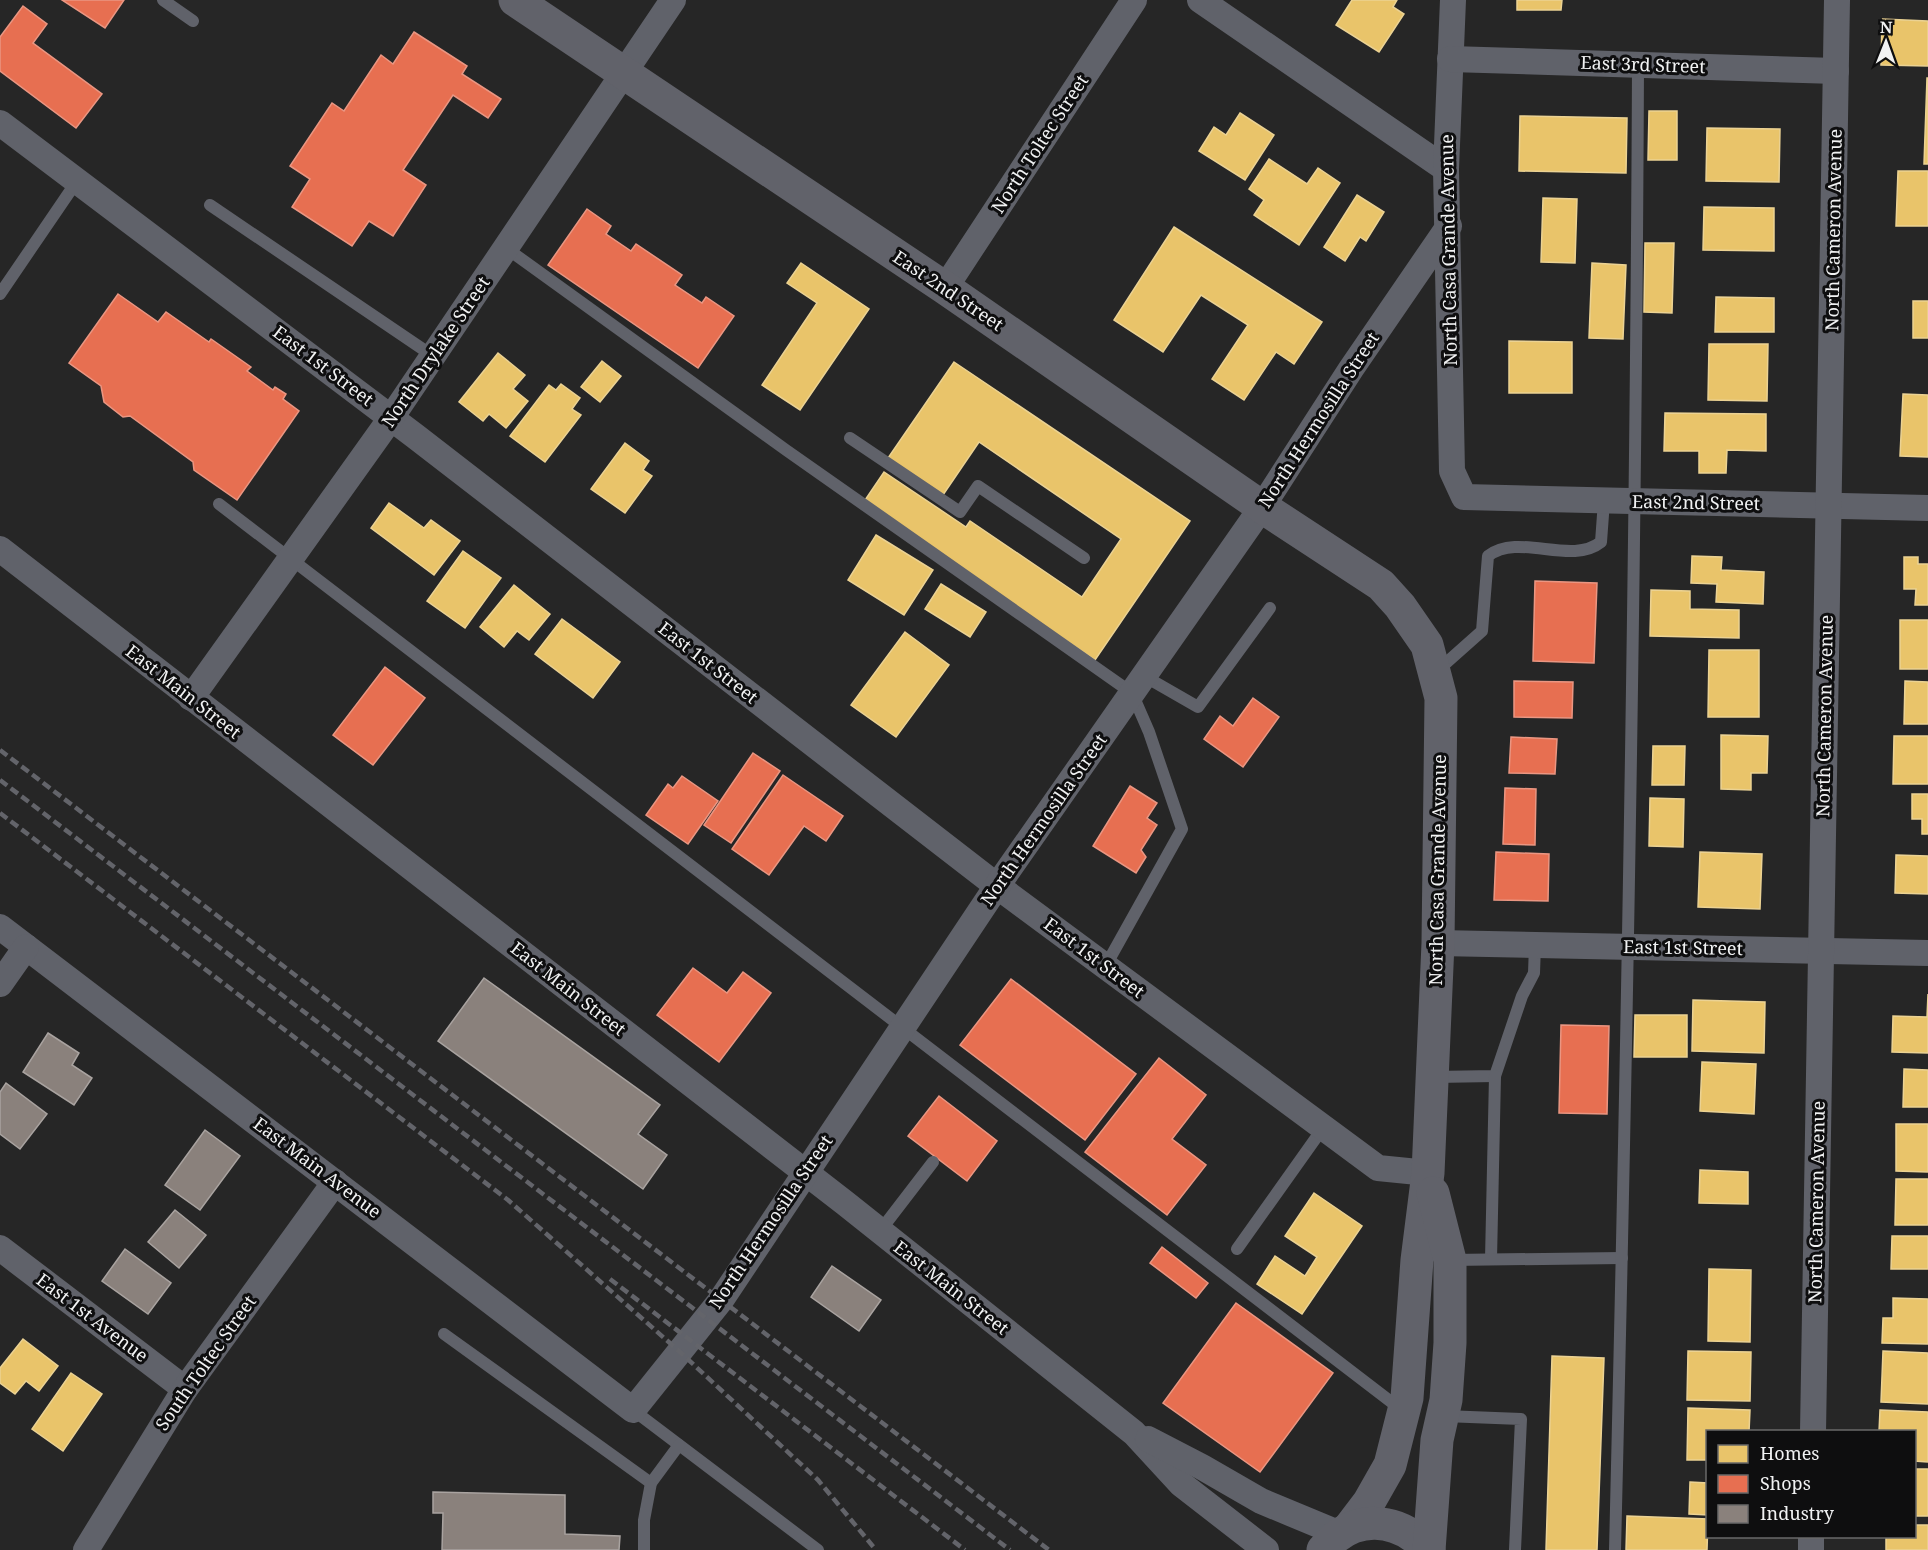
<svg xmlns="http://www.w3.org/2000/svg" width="1928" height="1550" font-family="'Noto Serif',serif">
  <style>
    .homes { fill: #e9c46a; stroke: #ebd293; stroke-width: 1.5 }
    .shops { fill: #e76f51; stroke: #ea9682; stroke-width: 1.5 }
    .industry { fill: #8a817c; stroke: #a9a3a0; stroke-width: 1.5 }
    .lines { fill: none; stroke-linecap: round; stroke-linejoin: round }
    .service { stroke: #60626a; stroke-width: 12 }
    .minor { stroke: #60626a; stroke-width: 26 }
    .primary { stroke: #61626a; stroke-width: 33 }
    .rail { stroke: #63646a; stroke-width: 4.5; stroke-dasharray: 9 4.5; stroke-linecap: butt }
    .labels { text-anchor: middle; stroke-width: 6; stroke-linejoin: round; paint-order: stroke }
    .street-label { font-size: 18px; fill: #f1f2f3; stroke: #0e0e0f }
  </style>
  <rect width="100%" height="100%" fill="#262626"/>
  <g class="homes">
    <polygon points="1352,0 1397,0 1393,7 1404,14 1379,52 1336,25"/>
    <polygon points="1517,0 1562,0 1561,10 1517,10"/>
    <polygon points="1882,19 1928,21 1928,66 1881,65"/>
    <polygon points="1927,78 1928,78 1928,164 1924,164"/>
    <polygon points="1649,111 1677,111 1677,160 1648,160"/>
    <polygon points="1240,113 1274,135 1245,180 1199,151 1214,127 1226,135"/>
    <polygon points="1520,116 1627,118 1626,173 1519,171"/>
    <polygon points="1707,128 1780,129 1779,182 1706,181"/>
    <polygon points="1269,159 1307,184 1318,168 1340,183 1299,245 1254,215 1264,200 1249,189"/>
    <polygon points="1898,171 1928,171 1928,226 1896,226"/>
    <polygon points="1357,195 1384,212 1366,241 1360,237 1345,261 1324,247"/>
    <polygon points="1543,198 1577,199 1575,263 1541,262"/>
    <polygon points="1704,207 1774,208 1774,251 1703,250"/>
    <polygon points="1174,227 1322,322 1294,364 1276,352 1244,400 1212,379 1248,325 1201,295 1163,352 1114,320"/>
    <polygon points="1645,243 1674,243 1672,313 1644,312"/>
    <polygon points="801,263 869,309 800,410 762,385 817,303 787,283"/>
    <polygon points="1592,263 1626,265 1623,339 1589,338"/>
    <polygon points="1716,297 1774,298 1774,332 1715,332"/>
    <rect x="1913" y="301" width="15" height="37"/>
    <polygon points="1509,341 1572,342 1572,393 1509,393"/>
    <polygon points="1709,344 1768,344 1767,401 1708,400"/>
    <polygon points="498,353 525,375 513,389 528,401 506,428 489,414 483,421 459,402"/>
    <polygon points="602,361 621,376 600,402 581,387"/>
    <polygon points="954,362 1190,521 1095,660 863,503 884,472 966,527 970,521 1082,597 1121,539 979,442 943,495 888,458"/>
    <polygon points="561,384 580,398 572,409 581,415 545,462 510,436 549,385 556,390"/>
    <polygon points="1903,394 1928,395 1928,457 1900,456"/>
    <polygon points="1665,413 1766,414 1766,451 1727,450 1726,473 1699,473 1699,451 1664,451"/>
    <polygon points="625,443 649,461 643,470 652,476 625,513 591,489"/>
    <polygon points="389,503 424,528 431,520 460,541 434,575 371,528"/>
    <polygon points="876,535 933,570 904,615 848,580"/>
    <polygon points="463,551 501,578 465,628 427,601"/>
    <polygon points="1692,556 1722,557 1721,570 1764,572 1763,604 1716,602 1717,584 1691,583"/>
    <polygon points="1904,557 1918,557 1918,564 1928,564 1928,605 1915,605 1916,589 1904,589"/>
    <polygon points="941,584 986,612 970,637 925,609"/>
    <polygon points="514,585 550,614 529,640 517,631 504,647 480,627"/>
    <polygon points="1651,590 1690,591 1690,609 1739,610 1739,638 1650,636"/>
    <polygon points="562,619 620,662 593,698 535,654"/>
    <rect x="1900" y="620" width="28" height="49"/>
    <polygon points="905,632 949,665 896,737 851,705"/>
    <polygon points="1709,650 1759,650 1759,717 1708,717"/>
    <polygon points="1905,681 1928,682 1928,724 1904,724"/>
    <polygon points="1721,735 1768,736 1767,773 1751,773 1751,790 1721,789"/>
    <polygon points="1894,736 1928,736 1928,784 1893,784"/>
    <polygon points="1653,746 1685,746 1684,785 1652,785"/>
    <polygon points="1912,794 1928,794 1928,834 1922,834 1922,819 1912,819"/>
    <polygon points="1650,798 1684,799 1683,847 1649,846"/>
    <polygon points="1700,852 1762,854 1760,909 1698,907"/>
    <polygon points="1896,855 1928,856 1928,894 1895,893"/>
    <polygon points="1928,994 1928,1053 1892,1052 1893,1016 1927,1017"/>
    <polygon points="1693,1000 1765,1002 1764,1053 1692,1051"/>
    <polygon points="1635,1015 1687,1015 1687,1057 1634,1057"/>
    <polygon points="1702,1062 1756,1064 1754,1114 1700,1111"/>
    <polygon points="1904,1069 1928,1070 1928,1107 1903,1107"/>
    <polygon points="1896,1124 1928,1124 1928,1172 1896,1171"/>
    <polygon points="1700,1170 1748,1172 1748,1204 1699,1203"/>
    <polygon points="1896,1179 1928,1179 1928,1225 1895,1225"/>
    <polygon points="1314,1193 1362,1226 1302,1314 1257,1284 1275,1256 1305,1276 1317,1257 1285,1236"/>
    <polygon points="1892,1236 1928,1236 1928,1269 1891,1269"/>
    <polygon points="1709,1269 1751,1270 1750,1342 1708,1341"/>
    <polygon points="1893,1298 1928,1299 1928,1344 1882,1343 1883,1318 1893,1318"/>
    <polygon points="23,1339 58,1366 39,1391 26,1381 15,1394 0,1383 0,1368"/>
    <polygon points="1688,1351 1751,1352 1750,1401 1687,1400"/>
    <polygon points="1883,1351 1928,1353 1928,1404 1881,1402"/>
    <polygon points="1552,1356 1604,1358 1597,1550 1546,1550"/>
    <polygon points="71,1373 102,1394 63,1451 32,1429"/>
    <polygon points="1688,1408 1750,1410 1749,1432 1708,1432 1708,1460 1687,1460"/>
    <polygon points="1880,1410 1928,1412 1928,1462 1914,1461 1914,1432 1879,1432"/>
    <rect x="1914" y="1469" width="14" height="47"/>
    <polygon points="1690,1482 1708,1483 1708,1515 1689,1514"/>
    <polygon points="1627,1516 1708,1519 1707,1550 1626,1550"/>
    <polygon points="1914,1525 1928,1525 1928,1550 1886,1550 1886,1536 1914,1536"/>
  </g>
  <g class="shops">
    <polygon points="62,0 124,0 105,28"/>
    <polygon points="23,6 47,24 33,43 102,94 76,128 0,71 0,37"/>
    <polygon points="414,32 467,66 462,74 501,99 488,118 453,95 403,170 426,185 393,236 369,221 352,246 292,207 310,179 290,166 332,103 344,111 381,55 393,64"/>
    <polygon points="587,209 611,226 606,234 631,251 636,244 682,275 675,285 702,303 706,297 734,316 698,368 548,265"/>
    <polygon points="118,294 158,322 166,312 209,342 211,339 251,367 247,371 273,390 275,387 286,394 283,399 299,411 237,500 194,470 193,462 130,416 123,417 104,402 101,386 69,363"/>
    <polygon points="1535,581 1597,583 1594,663 1533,661"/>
    <polygon points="385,667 425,698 373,765 333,735"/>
    <polygon points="1514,681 1573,682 1572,718 1514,717"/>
    <polygon points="1253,698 1279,717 1243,767 1204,739 1220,716 1233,726"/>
    <polygon points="1511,737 1557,739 1555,774 1509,773"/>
    <polygon points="753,753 780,771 731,843 704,825"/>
    <polygon points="783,775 843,816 826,841 804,826 769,875 732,849"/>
    <polygon points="682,776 718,801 688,844 646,815 668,784 673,788"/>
    <polygon points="1130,786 1157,803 1147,818 1157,825 1141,850 1146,857 1136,873 1093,846"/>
    <polygon points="1505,788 1536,789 1535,845 1503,844"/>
    <polygon points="1496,852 1549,854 1548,901 1494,900"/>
    <polygon points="693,968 727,993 743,972 771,993 719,1062 657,1015"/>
    <polygon points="1011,979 1136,1074 1085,1140 960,1045"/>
    <polygon points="1561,1025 1609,1026 1607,1114 1559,1113"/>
    <polygon points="1159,1058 1206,1095 1172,1139 1206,1165 1167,1215 1085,1152"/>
    <polygon points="939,1096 997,1141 967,1181 908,1136"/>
    <polygon points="1162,1247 1208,1283 1196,1298 1150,1263"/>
    <polygon points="1236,1303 1333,1373 1260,1472 1163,1403"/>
  </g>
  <g class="industry">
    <polygon points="484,978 660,1105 638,1134 667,1155 643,1189 438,1041"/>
    <polygon points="48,1033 79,1053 72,1065 92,1078 74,1105 23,1072"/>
    <polygon points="6,1083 47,1114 20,1149 0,1134 0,1092"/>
    <polygon points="205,1130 240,1156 200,1210 165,1185"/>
    <polygon points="175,1210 206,1235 179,1268 148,1242"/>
    <polygon points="125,1249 171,1283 148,1314 102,1281"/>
    <polygon points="832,1266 881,1300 859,1331 811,1297"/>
    <polygon points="433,1492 565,1495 565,1534 620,1536 619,1550 442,1550 443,1513 433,1513"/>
  </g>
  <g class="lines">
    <g class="service">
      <polyline points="163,0 193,21"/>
      <polyline points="210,205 433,356"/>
      <polyline points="506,248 786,450 1132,693 1149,732 1182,829 1105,967"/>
      <polyline points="0,294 77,181"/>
      <polyline points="850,438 960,512 978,486 1084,558"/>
      <polyline points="219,504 1403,1411"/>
      <path d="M1437,671L1482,631L1488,556C1519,532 1571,566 1601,542L1604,501"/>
      <polyline points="1144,676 1198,707 1270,608"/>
      <polyline points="1434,1077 1495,1076 1522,996 1534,973 1535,945"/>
      <polyline points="880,1231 933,1162"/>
      <polyline points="1237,1249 1323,1128"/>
      <polyline points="1491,1259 1495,1076"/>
      <polyline points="1451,1260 1622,1258"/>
      <polyline points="444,1334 651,1483"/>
      <polyline points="633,1410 818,1550"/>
      <polyline points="1444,1416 1521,1419 1515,1550"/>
      <polyline points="644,1550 644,1520 651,1483 679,1445"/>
      <path d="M1615,1550C1627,1055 1636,560 1638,65"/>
    </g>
    <g class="minor">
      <polyline points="1200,0 1446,169"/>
      <polyline points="1453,0 1446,169 1452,471 1464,497 1928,508"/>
      <polyline points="1450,59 1836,71"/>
      <polyline points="0,123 415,436 997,886 1378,1168 1428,1173"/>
      <polyline points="945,288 1134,0"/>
      <polyline points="0,549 845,1203 1134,1433 1181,1484 1266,1550"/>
      <polyline points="191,698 391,418 673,0"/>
      <polyline points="0,927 633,1410 721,1300 997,886 1262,507 1351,369 1449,226"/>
      <polyline points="1438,943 1928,953"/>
      <polyline points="0,984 26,947"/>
      <polyline points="0,1248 185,1389"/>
      <polyline points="1813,1432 1837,0"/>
      <polyline points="1148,1439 1202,1467 1261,1501 1338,1533"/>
      <polyline points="86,1550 185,1389 335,1182"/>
      <polyline points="1811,1550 1811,1536"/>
    </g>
    <g class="primary">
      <polyline points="515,0 945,288 1262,507 1381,585 1400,606 1427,645 1441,698 1438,943 1428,1173 1417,1260 1407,1398 1390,1465 1369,1502 1350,1527"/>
      <path d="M1323,1550C1353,1513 1397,1516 1429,1550"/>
      <polyline points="1429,1550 1437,1440 1446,1400 1450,1343 1450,1260 1433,1193"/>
    </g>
    <g class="rail">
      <polyline points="0,750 1049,1550"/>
      <polyline points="0,780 1010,1550"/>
      <polyline points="0,813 508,1200 680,1352 818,1480 876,1550"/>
      <polyline points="610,1279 965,1550"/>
    </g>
  </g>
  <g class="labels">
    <g class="street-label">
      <text transform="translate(1643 65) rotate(2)" y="6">East 3rd Street</text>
      <text transform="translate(1040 144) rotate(-57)" y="6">North Toltec Street</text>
      <text transform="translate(1834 230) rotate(-89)" y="6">North Cameron Avenue</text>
      <text transform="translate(1449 250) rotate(-91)" y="6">North Casa Grande Avenue</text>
      <text transform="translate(948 291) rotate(34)" y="6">East 2nd Street</text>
      <text transform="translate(436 352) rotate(-56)" y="6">North Drylake Street</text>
      <text transform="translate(323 366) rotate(37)" y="6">East 1st Street</text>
      <text transform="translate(1319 420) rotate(-57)" y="6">North Hermosilla Street</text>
      <text transform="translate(1696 503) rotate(1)" y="6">East 2nd Street</text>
      <text transform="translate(708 663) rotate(38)" y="6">East 1st Street</text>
      <text transform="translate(183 692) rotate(38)" y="6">East Main Street</text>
      <text transform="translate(1825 716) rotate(-89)" y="6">North Cameron Avenue</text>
      <text transform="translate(1044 820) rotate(-55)" y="6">North Hermosilla Street</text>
      <text transform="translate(1438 870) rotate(-89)" y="6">North Casa Grande Avenue</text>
      <text transform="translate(1683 948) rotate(1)" y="6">East 1st Street</text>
      <text transform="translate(1094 958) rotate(37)" y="6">East 1st Street</text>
      <text transform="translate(568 989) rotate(38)" y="6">East Main Street</text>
      <text transform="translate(317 1168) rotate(37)" y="6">East Main Avenue</text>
      <text transform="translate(1817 1202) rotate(-89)" y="6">North Cameron Avenue</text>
      <text transform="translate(771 1222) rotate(-56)" y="6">North Hermosilla Street</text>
      <text transform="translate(951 1288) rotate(38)" y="6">East Main Street</text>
      <text transform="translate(92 1318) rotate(37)" y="6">East 1st Avenue</text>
      <text transform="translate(206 1363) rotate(-55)" y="6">South Toltec Street</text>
    </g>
  </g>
  <rect x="1706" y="1430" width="210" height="108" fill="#0e0e0f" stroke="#69696a" stroke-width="1.5"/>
  <rect x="1718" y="1445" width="30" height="18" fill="#e9c46a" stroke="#69696a" stroke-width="1.5"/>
  <text x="1760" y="1460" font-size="18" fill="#f1f2f3">Homes</text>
  <rect x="1718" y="1475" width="30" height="18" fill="#e76f51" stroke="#69696a" stroke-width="1.5"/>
  <text x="1760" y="1490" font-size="18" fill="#f1f2f3">Shops</text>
  <rect x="1718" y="1505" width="30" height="18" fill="#8a817c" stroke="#69696a" stroke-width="1.5"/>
  <text x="1760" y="1520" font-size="18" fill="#f1f2f3">Industry</text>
  <g transform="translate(1886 42) rotate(1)" stroke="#0e0e0f" stroke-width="4.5" paint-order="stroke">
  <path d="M0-4.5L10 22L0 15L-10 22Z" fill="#f1f2f3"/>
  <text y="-9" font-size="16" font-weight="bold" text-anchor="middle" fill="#f1f2f3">N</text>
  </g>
</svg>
